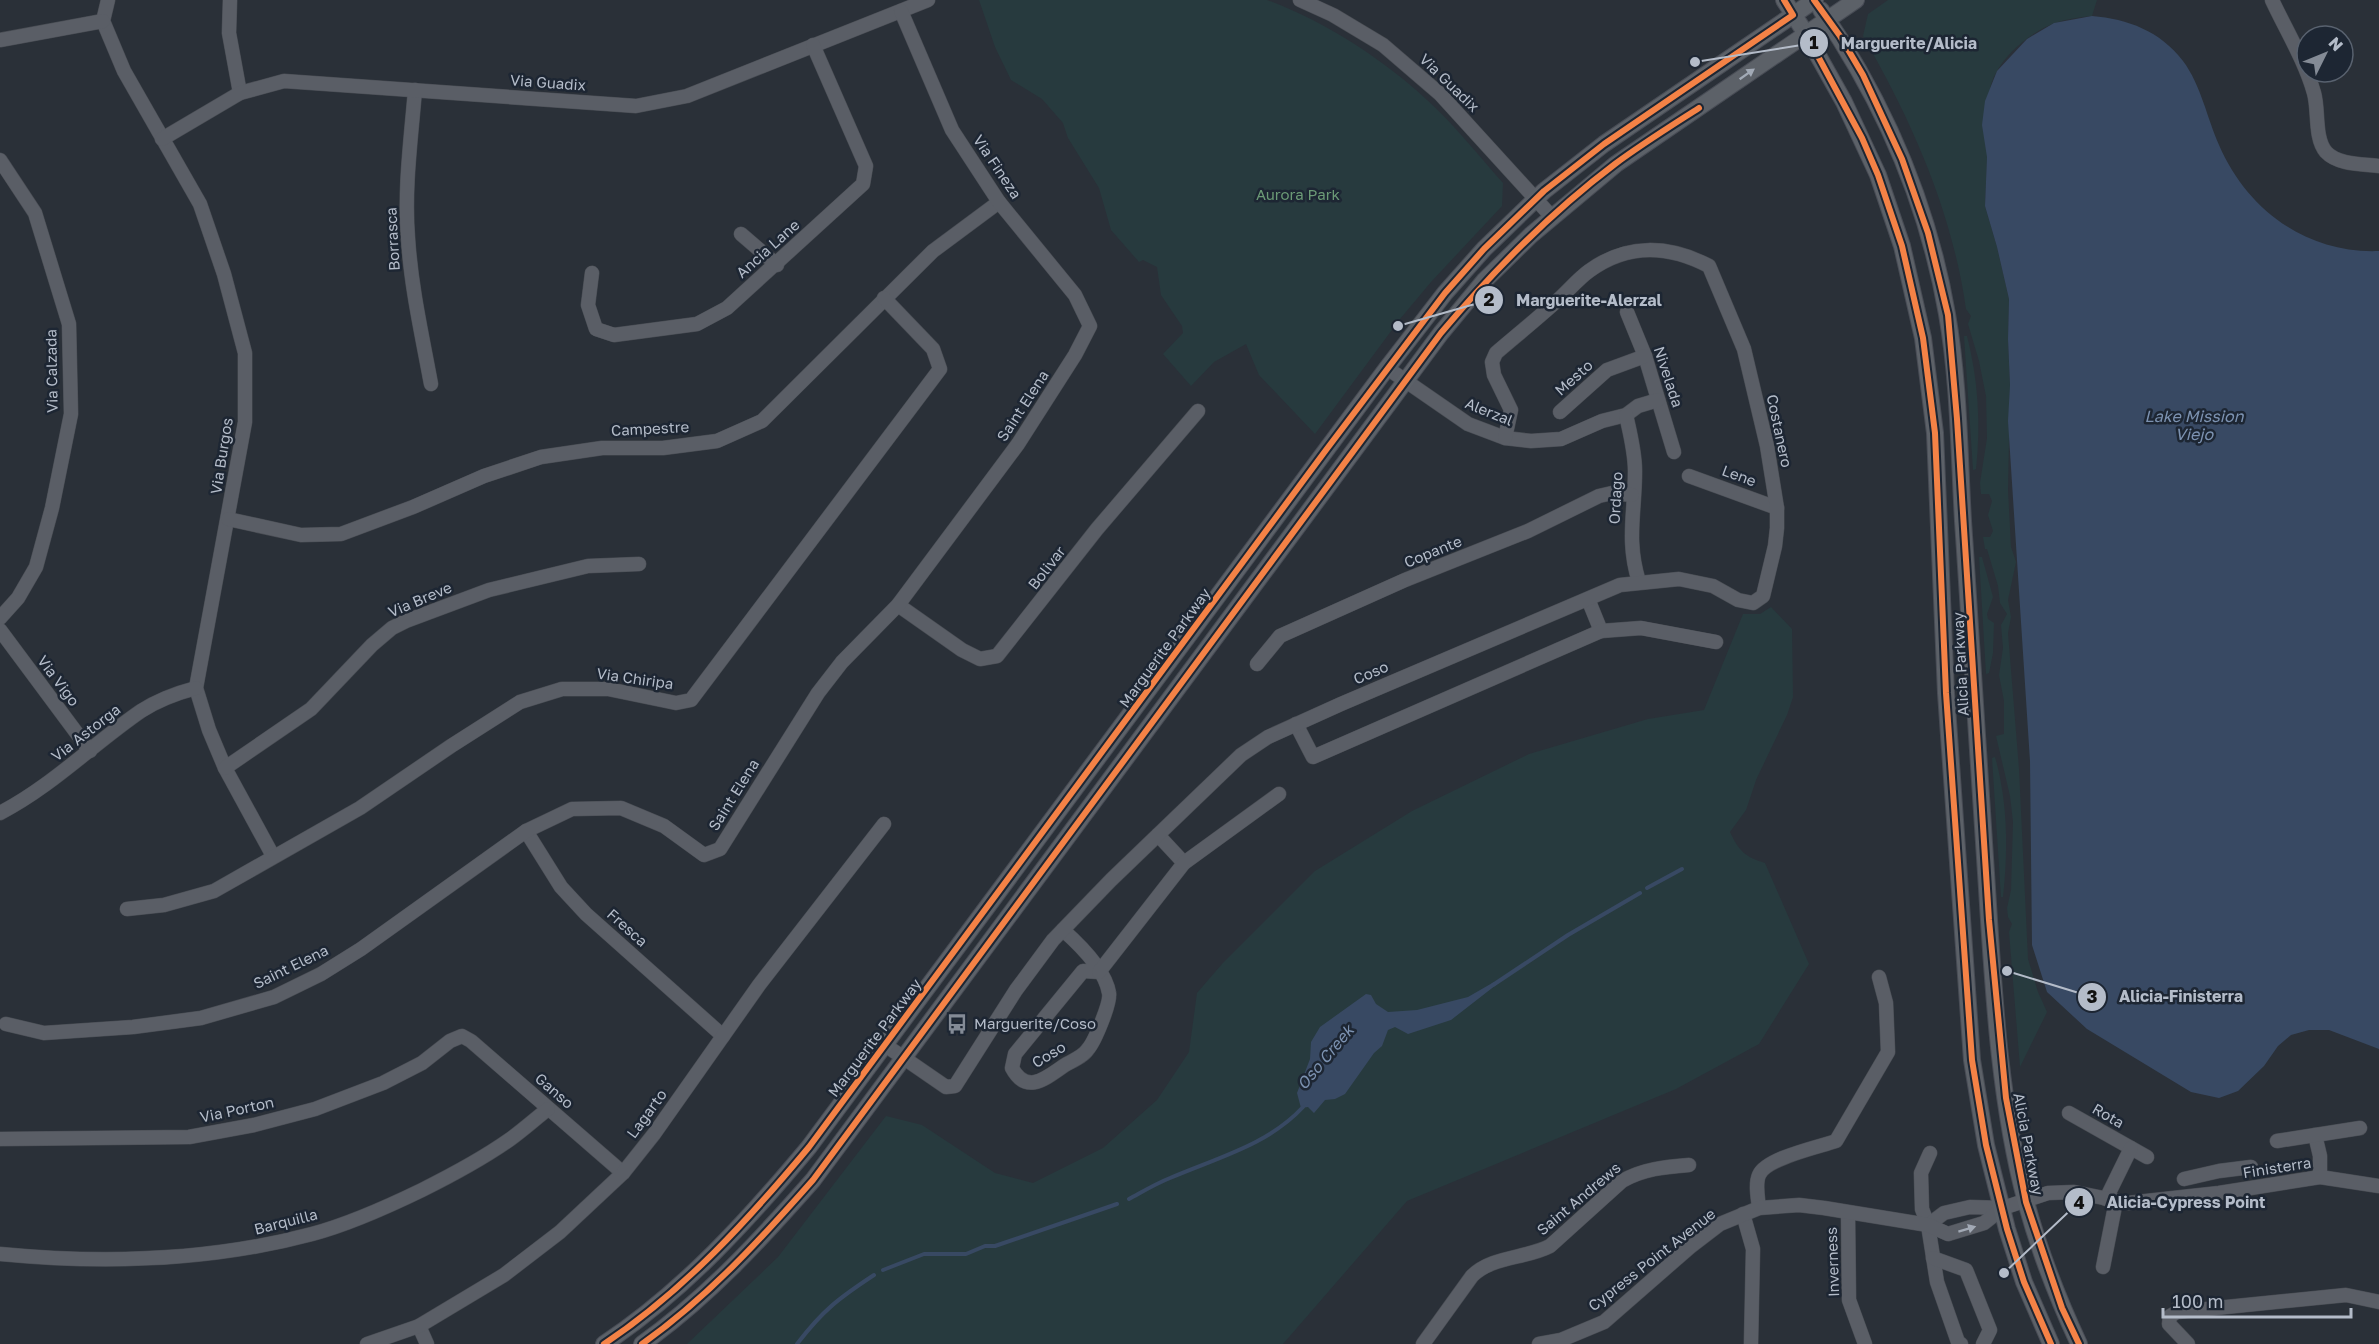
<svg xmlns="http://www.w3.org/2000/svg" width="2379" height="1344" font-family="'Golos Text',sans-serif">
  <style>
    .green { fill: #273a3e }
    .water { fill: #384963 }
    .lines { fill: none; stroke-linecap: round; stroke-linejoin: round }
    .stream { stroke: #384963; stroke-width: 4 }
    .minor-casing { stroke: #484c53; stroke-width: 15 }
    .major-casing { stroke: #484c55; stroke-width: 18 }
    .minor { stroke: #5a5e66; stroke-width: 14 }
    .major { stroke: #5c6168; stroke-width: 16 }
    .cycleway-casing { stroke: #1d2633; stroke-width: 10 }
    .cycleway { stroke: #f48246; stroke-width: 6 }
    .oneway { fill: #a2aab6 }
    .oneway2 { fill: #a2a9b5 }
    .labels { text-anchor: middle; stroke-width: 5; stroke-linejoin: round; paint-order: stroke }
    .street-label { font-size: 15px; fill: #b4bcc9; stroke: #1d2633 }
    .park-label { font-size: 15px; fill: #6b9a76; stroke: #1d2633 }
    .poi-label { font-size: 15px; fill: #b4bcc9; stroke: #1d2633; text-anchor: start }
    .water-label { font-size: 16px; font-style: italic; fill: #7c92b1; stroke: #1d2633 }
    .leader { fill: none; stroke: #b4bcc9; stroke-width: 2 }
    .callout-dot { fill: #b4bcc9; stroke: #1d2633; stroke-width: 2 }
    .mark-label { font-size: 18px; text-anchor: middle; font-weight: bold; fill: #111 }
    .callout-label { font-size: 16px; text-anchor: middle; font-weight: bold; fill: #b4bcc9; stroke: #1d2633; stroke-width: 5; stroke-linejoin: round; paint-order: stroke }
  </style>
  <rect width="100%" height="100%" fill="#2a3038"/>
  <g class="green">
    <path d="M979,0H1267C1322,20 1383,59 1426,99C1454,124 1478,155 1503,183L1502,206L1431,282L1400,319L1315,434L1259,375L1246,344L1214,362L1191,386L1163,354L1183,333L1182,326L1161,295L1157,267L1143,260L1139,262L1111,230L1099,188L1068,138L1063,123L1042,99L1011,80L995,47Z"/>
    <path d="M1888,0H2097L2092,16C2079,17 2067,19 2055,23C2028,33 1996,60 1990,89L1985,206L1997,247L2009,299L2008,339L2010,385L2008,490L2011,547L2016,562L2008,600L2011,617L2008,633L2019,769L2028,959L2038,992L2047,1012L2020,1067L2009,932L2012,924L2008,917L2007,908L2011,890L2013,822L2010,796L1996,736L2004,734V701L1999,675L2003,648L2001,625L2007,614L2000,603L1998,586L1987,549H1985L1983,537H1990L1993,531L1988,515L1992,501L1989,494H1981L1980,483L1987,438L1986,396L1979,361L1968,324L1971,316L1966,309C1952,211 1912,121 1863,36L1868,14Z"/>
    <path d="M1964,336H1967C1978,379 1981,424 1976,469L1973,470Z"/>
    <polygon points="1979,557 1982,557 1993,597 1987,614 1988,619 1994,623 1993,653 1989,673 1986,674"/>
    <path d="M1771,607L1792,629L1793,697L1787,715L1756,780L1746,810L1730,832C1739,851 1745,857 1765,863L1809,964L1759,1044L1676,1089L1407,1201L1283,1344H687L778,1257L886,1116L922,1125L995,1173L1033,1183L1103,1148L1157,1100L1189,1052L1197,993L1222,964L1315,871L1412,811L1529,754L1648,719L1704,710L1743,614H1760Z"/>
    <path d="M1995,757C2008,803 2008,851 2003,897H2001L1992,758Z"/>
  </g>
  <g class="water">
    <path d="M2092,16C2128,19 2160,31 2183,61C2201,85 2207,118 2219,145C2247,210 2307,254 2379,251V1049L2329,1030H2309L2291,1035L2278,1046L2264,1066L2238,1091L2219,1098L2191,1092L2087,1029L2047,992L2032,945L2030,761L2008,421L2010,385L2008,339L2009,299L1997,247L1985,206L1987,157L1982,125L1985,101L1997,71L2027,39L2054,23Z"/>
    <polygon points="1494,982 1496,985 1451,1020 1408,1034 1395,1027 1388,1030 1382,1046 1374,1053 1345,1094 1335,1099 1325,1100 1314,1113 1308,1107 1301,1108 1297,1093 1310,1059 1311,1042 1320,1027 1366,994 1371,995 1376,1004 1388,1012 1417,1010 1468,997"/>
  </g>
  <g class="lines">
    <g class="stream">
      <polyline points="1647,888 1682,869"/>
      <polyline points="1493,985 1568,935 1640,893"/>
      <path d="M1129,1199C1142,1192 1155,1184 1170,1178C1216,1158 1268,1145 1303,1107"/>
      <polyline points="883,1270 924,1254 966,1254 985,1246 995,1246 1117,1204"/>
      <path d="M797,1344C823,1310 839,1298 874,1275"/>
    </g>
    <g class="minor-casing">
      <g id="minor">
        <polyline points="108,0 103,21 124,71 200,204 224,274 245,353 245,422 196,688 209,730 225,768 273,856"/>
        <polyline points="230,0 229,33 240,93"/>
        <polyline points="1300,0 1333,15 1383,45 1440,94 1552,217"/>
        <path d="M2272,0C2286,30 2305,61 2314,93C2319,110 2314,138 2326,152C2338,165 2363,164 2379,166"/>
        <polyline points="0,40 103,21"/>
        <path d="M415,90C411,139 404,189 408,238C411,287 422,335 431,384"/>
        <polyline points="162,139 240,93 284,81 636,106 687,96 928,0"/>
        <polyline points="0,160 35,213 69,324 71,414 52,508 36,567 18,598 0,618"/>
        <polyline points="741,234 777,265"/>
        <polyline points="592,273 588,305 596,329 614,335 697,324 727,308 863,184 866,166 813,45"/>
        <polyline points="1627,312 1645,356 1674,452"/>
        <polyline points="1387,368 1468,424 1505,438 1531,441 1561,439 1602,421 1626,415 1638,406 1658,400"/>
        <polyline points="1560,412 1607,370 1645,356"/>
        <path d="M1626,415C1630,433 1635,452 1635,471C1635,513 1626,540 1639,582"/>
        <polyline points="1689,476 1777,508"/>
        <polyline points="228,519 301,535 341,534 413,507 484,476 541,457 602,448 663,448 717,441 762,421 933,251 999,202"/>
        <polyline points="1588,599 1601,631"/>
        <polyline points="898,605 962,650 980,659 997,656 1097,529 1198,411"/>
        <polyline points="0,630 90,751"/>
        <polyline points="1257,664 1280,636 1405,580 1528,531 1599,496 1612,493 1632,495"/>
        <polyline points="1296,724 1313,757 1601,631 1641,628 1716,642"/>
        <polyline points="225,768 311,709 372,645 392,628 406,621 489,590 588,566 639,564"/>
        <path d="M0,813C52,786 93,744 141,711C158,700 177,693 196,688"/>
        <polyline points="526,831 561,887 586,914 723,1036"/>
        <polyline points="1158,835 1184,863"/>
        <polyline points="127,909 164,905 214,891 360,808 451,746 520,702 562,689 608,689 676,703 691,700 940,369 933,349 884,298"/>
        <path d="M1063,930C1080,945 1105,969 1109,993C1111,1002 1095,1041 1088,1049C1084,1056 1072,1061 1065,1065C1047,1077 1027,1096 1012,1068L1015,1054L1083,971L1099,972"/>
        <polyline points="1099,972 1184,863 1279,794"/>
        <polyline points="6,1024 44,1033 133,1027 201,1018 274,997 321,974 361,949 526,831 572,809 621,808 664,826 704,855 720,849 818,693 842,662 898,605 1018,444 1075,355 1090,326 1075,295 999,202 952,130 901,11"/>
        <path d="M885,1045L946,1087L955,1086L1016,990L1053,940L1111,880L1241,755L1268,737L1341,704L1620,585L1679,579L1713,586L1738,600L1753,603L1763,596L1775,546L1777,528V508L1767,446L1744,349L1709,266C1669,245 1627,243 1589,271C1578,279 1569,290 1559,299C1538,318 1517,335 1496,353L1492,362L1494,375L1511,410L1505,438"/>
        <polyline points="2069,1113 2147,1157"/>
        <polyline points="2315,1135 2320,1156 2320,1177"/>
        <polyline points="0,1139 189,1137 254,1125 315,1109 383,1083 422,1063 450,1041 462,1036 471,1041 623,1173"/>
        <polyline points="2277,1141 2360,1128"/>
        <polyline points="1930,1153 1921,1173 1922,1209 1928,1225 1937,1282 1958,1342 1961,1344"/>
        <polyline points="2184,1179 2219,1171 2251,1167"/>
        <polyline points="2106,1199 2131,1148"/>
        <path d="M1759,1208C1758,1198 1755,1184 1759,1175C1766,1158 1819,1147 1836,1141L1888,1052L1886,1003L1879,977"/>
        <polyline points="1848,1213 1849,1300 1865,1344"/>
        <polyline points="1743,1214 1753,1249 1751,1344"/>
        <polyline points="1928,1225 1944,1213 1970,1207 2003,1208 2048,1193 2074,1192 2128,1203 2219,1193 2320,1177 2379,1186"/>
        <path d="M0,1254C104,1264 211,1261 312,1234C350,1224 387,1207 422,1190C452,1175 482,1159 509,1140C523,1130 535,1119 548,1109"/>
        <polyline points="1933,1258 1966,1270 1990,1330 1983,1344"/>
        <polyline points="2103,1267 2116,1201"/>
        <polyline points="419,1326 427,1344"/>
        <polyline points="367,1344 419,1326 504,1275 560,1232 623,1173 654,1134 759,985 884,824"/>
        <path d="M1423,1344L1472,1276C1492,1256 1525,1259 1550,1246L1622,1181C1643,1169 1664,1167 1689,1165"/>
        <polyline points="1539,1344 1561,1340 1604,1322 1690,1247 1720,1224 1759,1208 1799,1205 1824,1208 1928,1225 1948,1234 1984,1223 2003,1208"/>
        <polyline points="2188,1344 2169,1324 2170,1316 2177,1312 2346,1295 2379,1302"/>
      </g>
    </g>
    <g class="major-casing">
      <g id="major">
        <polyline points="1784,0 1806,34 1844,102 1878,175 1902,246 1923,338 1935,433 1946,693 1972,1060 1986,1145 2007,1229 2024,1282 2051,1344"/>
        <path d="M1821,10C1884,102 1928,204 1947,314C1959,382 1959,452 1963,521C1971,638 1978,755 1986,873C1993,980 1998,1098 2026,1202C2039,1250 2058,1299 2079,1344"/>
        <path d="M604,1344C684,1291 749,1219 809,1147L1387,368L1445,293L1484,249L1544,191L1604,144L1815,0"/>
        <path d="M642,1344C707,1298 761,1239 813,1180L1441,333L1484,281L1531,235L1616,164L1856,0"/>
      </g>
    </g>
    <use href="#minor" class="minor"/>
    <use href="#major" class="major"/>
    <g class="cycleway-casing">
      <g id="cycleway">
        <polyline points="1814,0 1840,36 1863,75 1902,159 1928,233 1948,315 1957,419 1989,920 2006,1098 2026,1202 2062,1308 2079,1344"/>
        <polyline points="1806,34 1862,138 1878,175 1902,246 1923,338 1935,433 1946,693 1972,1060 1986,1145 2007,1229 2024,1282 2051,1344"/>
        <path d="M604,1344C684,1291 749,1219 809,1147L1326,450L1445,293L1484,249L1544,191L1604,144L1793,15L1784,0"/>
        <path d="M642,1344C707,1298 761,1239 813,1180L1441,333C1494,270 1550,213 1615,164C1642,144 1671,126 1699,108"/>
      </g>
    </g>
    <use href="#cycleway" class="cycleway"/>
  </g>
  <defs><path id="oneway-solid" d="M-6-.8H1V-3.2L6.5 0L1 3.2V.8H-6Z" transform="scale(1.5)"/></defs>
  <use class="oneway" href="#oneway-solid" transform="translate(1747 74) rotate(-35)"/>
  <use class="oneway2" href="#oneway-solid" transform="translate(1967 1229) rotate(-17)"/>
  <defs>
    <g id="bus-bare" transform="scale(1.62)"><path d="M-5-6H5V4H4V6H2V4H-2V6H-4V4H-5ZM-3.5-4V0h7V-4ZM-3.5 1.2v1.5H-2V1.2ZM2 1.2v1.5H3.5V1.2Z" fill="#848b96" stroke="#1d2633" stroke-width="2.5" paint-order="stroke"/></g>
  </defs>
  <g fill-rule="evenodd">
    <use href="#bus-bare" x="957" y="1024"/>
  </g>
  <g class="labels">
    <g class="street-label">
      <text transform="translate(548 83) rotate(4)" y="5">Via Guadix</text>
      <text transform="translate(1449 83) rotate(44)" y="5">Via Guadix</text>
      <text transform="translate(997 167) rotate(56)" y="5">Via Fineza</text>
      <text transform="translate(393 239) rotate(-93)" y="5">Borrasca</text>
      <text transform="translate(768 249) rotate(-42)" y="5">Ancia Lane</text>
      <text transform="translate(52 371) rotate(-91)" y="5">Via Calzada</text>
      <text transform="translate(1668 377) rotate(72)" y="5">Nivelada</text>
      <text transform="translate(1574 378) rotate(-42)" y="5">Mesto</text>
      <text transform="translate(1023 406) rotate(-57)" y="5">Saint Elena</text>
      <text transform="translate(1489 412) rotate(22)" y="5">Alerzal</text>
      <text transform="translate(650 429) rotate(-3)" y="5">Campestre</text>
      <text transform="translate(1779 431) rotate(78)" y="5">Costanero</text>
      <text transform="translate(222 456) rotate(-81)" y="5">Via Burgos</text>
      <text transform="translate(1739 476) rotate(20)" y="5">Lene</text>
      <text transform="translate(1616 498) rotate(-87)" y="5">Ordago</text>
      <text transform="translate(1433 552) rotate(-22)" y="5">Copante</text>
      <text transform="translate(1047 568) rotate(-52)" y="5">Bolivar</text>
      <text transform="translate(420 600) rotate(-23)" y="5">Via Breve</text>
      <text transform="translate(1165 648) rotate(-54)" y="5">Marguerite Parkway</text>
      <text transform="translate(1961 664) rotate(-93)" y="5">Alicia Parkway</text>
      <text transform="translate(1371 673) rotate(-23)" y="5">Coso</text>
      <text transform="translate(635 679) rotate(8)" y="5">Via Chiripa</text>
      <text transform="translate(58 681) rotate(53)" y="5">Via Vigo</text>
      <text transform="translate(86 733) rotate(-38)" y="5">Via Astorga</text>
      <text transform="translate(734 795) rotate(-58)" y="5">Saint Elena</text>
      <text transform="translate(627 928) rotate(42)" y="5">Fresca</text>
      <text transform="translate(291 967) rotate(-26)" y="5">Saint Elena</text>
      <text transform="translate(875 1038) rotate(-53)" y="5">Marguerite Parkway</text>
      <text transform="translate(1049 1055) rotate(-31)" y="5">Coso</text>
      <text transform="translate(554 1091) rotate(41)" y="5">Ganso</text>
      <text transform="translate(237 1110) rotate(-12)" y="5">Via Porton</text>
      <text transform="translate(647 1114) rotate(-54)" y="5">Lagarto</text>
      <text transform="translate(2108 1116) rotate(30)" y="5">Rota</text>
      <text transform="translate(2028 1144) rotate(79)" y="5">Alicia Parkway</text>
      <text transform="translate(2277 1168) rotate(-9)" y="5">Finisterra</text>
      <text transform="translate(1579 1199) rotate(-40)" y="5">Saint Andrews</text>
      <text transform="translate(286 1222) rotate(-14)" y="5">Barquilla</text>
      <text transform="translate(1652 1260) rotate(-38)" y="5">Cypress Point Avenue</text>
      <text transform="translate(1833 1262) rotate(-92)" y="5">Inverness</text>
    </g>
    <g class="park-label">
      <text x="1298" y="200">Aurora Park</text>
    </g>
    <g class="poi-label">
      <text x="974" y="1029">Marguerite/Coso</text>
    </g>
    <g class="water-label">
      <text x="2194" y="422">Lake Mission<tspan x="2194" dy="18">Viejo</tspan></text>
      <text transform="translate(1325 1057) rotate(-50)" y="6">Oso Creek</text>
    </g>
  </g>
  <path class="leader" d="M1695 62L1814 43M1398 326L1489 300M2007 971L2092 997M2004 1273L2079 1202"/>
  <g class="callout-dot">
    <circle cx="1695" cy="62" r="6"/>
    <circle cx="1398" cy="326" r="6"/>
    <circle cx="2007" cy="971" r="6"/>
    <circle cx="2004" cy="1273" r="6"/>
    <circle cx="1814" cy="43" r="15"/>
    <circle cx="1489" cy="300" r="15"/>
    <circle cx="2092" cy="997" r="15"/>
    <circle cx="2079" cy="1202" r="15"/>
  </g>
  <g class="mark-label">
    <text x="1814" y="49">1</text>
    <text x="1489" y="306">2</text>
    <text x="2092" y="1003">3</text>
    <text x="2079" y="1209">4</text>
  </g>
  <g class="callout-label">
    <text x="1909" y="49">Marguerite/Alicia</text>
    <text x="1589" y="306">Marguerite-Alerzal</text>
    <text x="2181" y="1002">Alicia-Finisterra</text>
    <text x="2186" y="1208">Alicia-Cypress Point</text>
  </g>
  <g transform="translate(2325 54) rotate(47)"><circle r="28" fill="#1d2633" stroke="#59626f" stroke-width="1.5"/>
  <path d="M0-4.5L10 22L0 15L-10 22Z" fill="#848b96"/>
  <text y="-9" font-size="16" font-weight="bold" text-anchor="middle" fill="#b4bcc9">N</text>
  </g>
  <path d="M2163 1308v9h188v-9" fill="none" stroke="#b4bcc9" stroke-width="3"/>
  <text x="2172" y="1308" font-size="18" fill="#b4bcc9" stroke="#1d2633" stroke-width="4.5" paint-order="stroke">100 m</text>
</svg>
